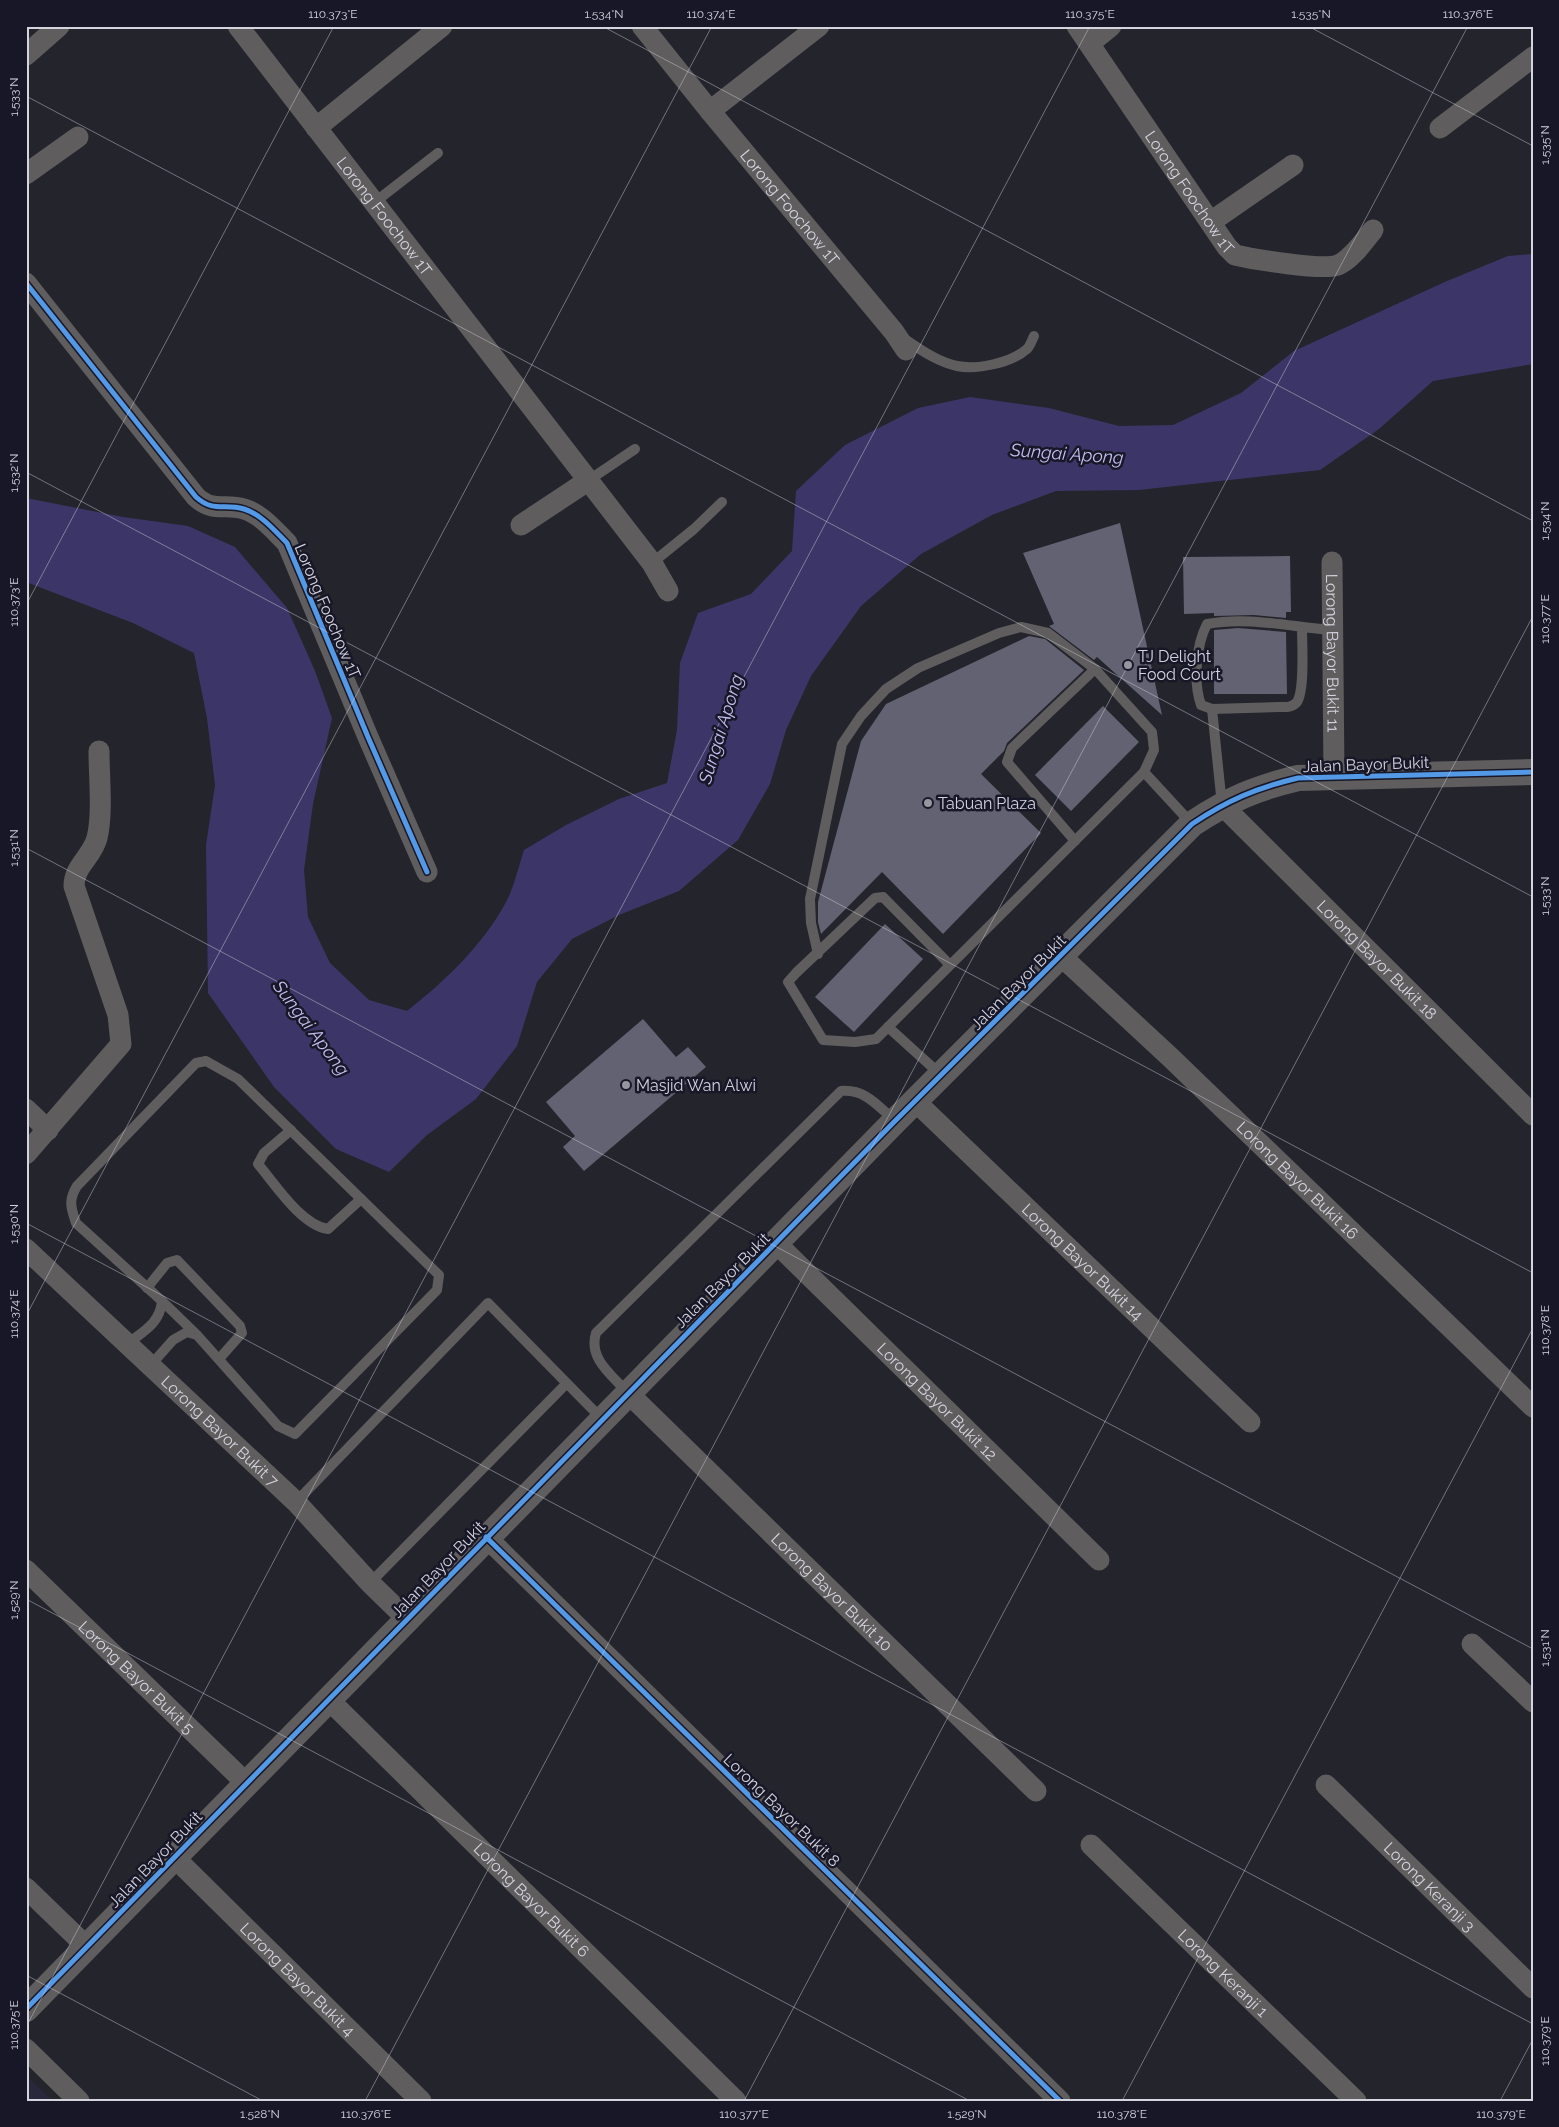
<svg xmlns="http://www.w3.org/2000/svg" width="1559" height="2127" font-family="Raleway,sans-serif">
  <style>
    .built { fill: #28273c }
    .water { fill: #3b3667 }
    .building { fill: #636272 }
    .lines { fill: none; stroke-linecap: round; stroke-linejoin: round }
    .service { stroke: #5f5d5d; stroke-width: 10 }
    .minor { stroke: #5f5d5d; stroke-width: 21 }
    .tertiary { stroke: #5f5d5d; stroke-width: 26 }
    .cycleway-casing { stroke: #181727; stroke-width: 8 }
    .cycleway { stroke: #5399e6; stroke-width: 5 }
    .ticks { fill: none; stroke: #d4d4df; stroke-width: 1; stroke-opacity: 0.45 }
    .poi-dot { fill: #9696a1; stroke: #181727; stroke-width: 2 }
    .labels { text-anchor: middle; stroke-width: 5; stroke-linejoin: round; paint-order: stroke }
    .street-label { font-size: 16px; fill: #d4d4df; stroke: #181727 }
    .poi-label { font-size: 16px; fill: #d4d4df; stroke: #181727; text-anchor: start }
    .water-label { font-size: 18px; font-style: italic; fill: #c0bff1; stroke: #181727 }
    .neatline { fill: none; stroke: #d4d4df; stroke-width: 2 }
    .ticks-label { font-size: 12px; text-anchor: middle; fill: #d4d4df }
  </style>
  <rect width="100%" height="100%" fill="#24242d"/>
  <polygon class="built" points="26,2075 53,2101 26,2101"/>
  <path class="water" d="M1533,254V364L1433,381L1379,429L1320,470L1139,490L1056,491L992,515L921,554L861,606L811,676L786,730L770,784L738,840L679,891L619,915L572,939L537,982L517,1046L476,1099L427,1135L389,1172L336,1149L274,1087L208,993L206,845L215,785L207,718L194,653L133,623L26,582V498L123,517L188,526L235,547L287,608L315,671L332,718L313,804L304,870L308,917L330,963L369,1000L407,1011C445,981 481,947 505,904C514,888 518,868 524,850L566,825L619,799L667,783L677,730L680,663L698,613L751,594L792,551L796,491L845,445L918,408L970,397L1049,408L1119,426L1173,425L1241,393L1294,351L1447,281L1508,256Z"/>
  <g class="building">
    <polygon points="1120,523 1162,715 1097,657 1094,660 1049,626 1054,624 1023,553"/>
    <polygon points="1290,556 1291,612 1286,612 1286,618 1254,615 1214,616 1214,613 1184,614 1183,557"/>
    <polygon points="1238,628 1286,632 1287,694 1214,694 1214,630"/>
    <polygon points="1029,636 1045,639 1084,670 1007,743 1004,751 981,774 1041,833 943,934 882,872 821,934 818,922 818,902 861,741 886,704"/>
    <polygon points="1103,706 1139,742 1071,811 1035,775"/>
    <polygon points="885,924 923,959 854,1032 815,997"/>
    <polygon points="643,1019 676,1057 688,1047 706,1067 584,1171 563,1147 575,1136 546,1102"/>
  </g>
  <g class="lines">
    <g class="service">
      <polyline points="375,202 438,153"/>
      <path d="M906,340C921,350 938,362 957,366C977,370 1011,363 1027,349C1030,346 1032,340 1034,336"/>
      <polyline points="589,480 635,449"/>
      <polyline points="652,563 694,529 722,502"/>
      <path d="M1302,628C1302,644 1305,690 1297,702C1292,708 1285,707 1279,707L1212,709L1201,705C1193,682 1196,645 1207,624C1247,616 1291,627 1331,630"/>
      <polyline points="1212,709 1222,805"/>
      <polyline points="1144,772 1191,823"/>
      <polyline points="1075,841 1007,762 1012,748 1095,669"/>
      <polyline points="818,954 811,923 810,899 842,744 861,716 886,689 918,668 999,633 1021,627 1048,633 1095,669 1152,732 1154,750 1144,772 876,1039 855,1042 823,1040 788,982 796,973 875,898 883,897 950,965"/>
      <polyline points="888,1027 941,1075"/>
      <path d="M291,1130L264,1153L258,1164C275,1184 301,1225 328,1229L361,1199"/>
      <polyline points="147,1288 167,1263 177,1260 240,1326 242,1333 219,1359"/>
      <polyline points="162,1301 195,1333"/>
      <path d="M127,1344C144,1331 160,1323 162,1301L76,1223C71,1208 68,1200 77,1186L196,1063L206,1061L238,1079L439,1275L437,1290L295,1434L278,1426L197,1335L187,1332L173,1340L150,1366"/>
      <path d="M628,1393C612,1375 588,1359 596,1333L841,1091C865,1089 877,1105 894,1120"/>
      <polyline points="296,1502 488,1303 602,1419"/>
      <polyline points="370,1583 566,1384"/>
    </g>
    <g class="minor">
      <path id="s1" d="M238,26L652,563L668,591"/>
      <path id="s2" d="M642,26L710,111L894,332L906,350"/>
      <path id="s3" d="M1077,26L1227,247L1235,255C1252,259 1323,271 1338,265C1352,259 1364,241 1373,230"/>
      <polyline points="1090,43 1111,26"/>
      <polyline points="26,55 59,26"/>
      <polyline points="710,111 819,26"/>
      <polyline points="316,128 442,26"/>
      <polyline points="1440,128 1533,57"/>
      <polyline points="26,174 78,137"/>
      <polyline points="1212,221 1293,165"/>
      <path d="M26,283L196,497C214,513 224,503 244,509C261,514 275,531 287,543L368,737L427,872"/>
      <polyline points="521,525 589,480"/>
      <path id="s4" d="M1332,562L1334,775"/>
      <path id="s5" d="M1222,805L1533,1115"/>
      <path id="s6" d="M1061,956L1170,1057L1533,1407"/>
      <path id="s7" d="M916,1102L1250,1422"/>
      <polyline points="26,1109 48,1130"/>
      <path d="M26,1154L121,1044L118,1015L74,886C74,866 92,857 97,838C103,814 99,777 99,751"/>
      <path id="s8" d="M776,1243L1099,1560"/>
      <path id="s9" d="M26,1249L296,1502L370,1583L407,1619"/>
      <path id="s10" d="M628,1393L1036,1791"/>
      <polyline points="486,1537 1060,2101"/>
      <path id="s11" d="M26,1570L246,1783"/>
      <polyline points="1472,1644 1533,1702"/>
      <path id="s12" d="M328,1699L736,2101"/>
      <path id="s13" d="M1326,1785L1533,1988"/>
      <path id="s14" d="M1091,1845L1356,2101"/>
      <path id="s15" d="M174,1857L421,2101"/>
      <polyline points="26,1888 87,1947"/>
      <polyline points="26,2049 79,2101"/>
    </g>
    <path class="tertiary" d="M26,2009L895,1121L1192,824C1228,800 1256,788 1298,778L1533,772"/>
    <g class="cycleway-casing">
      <g id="cycleway">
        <path d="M26,283L196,497C214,513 224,503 244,509C261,514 275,531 287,543L368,737L427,872"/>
        <polyline points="486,1537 1060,2101"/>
        <path d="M26,2009L895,1121L1192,824C1228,800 1256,788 1298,778L1533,772"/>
      </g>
    </g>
    <use href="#cycleway" class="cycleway"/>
  </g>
  <path class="ticks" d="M602,26L1533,521M1308,26L1533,146M26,96L1533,897M26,472L1533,1273M26,605L334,26M26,848L1533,1649M26,1223L1533,2024M26,1316L712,26M26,1599L970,2101M26,1975L263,2101M26,2027L1090,26M365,2101L1468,26M744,2101L1533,616M1122,2101L1533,1328M1500,2101L1533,2039"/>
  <g class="poi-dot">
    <circle cx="1128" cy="665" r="5"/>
    <circle cx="928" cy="803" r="5"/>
    <circle cx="626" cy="1085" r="5"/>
  </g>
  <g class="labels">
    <g class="street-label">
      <text dy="6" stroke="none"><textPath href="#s3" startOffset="201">Lorong Foochow 1T</textPath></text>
      <text dy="6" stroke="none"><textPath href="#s2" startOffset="234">Lorong Foochow 1T</textPath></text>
      <text dy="6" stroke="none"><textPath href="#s1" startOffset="240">Lorong Foochow 1T</textPath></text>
      <text transform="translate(328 611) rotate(67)" y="6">Lorong Foochow 1T</text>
      <text dy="6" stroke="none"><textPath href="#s4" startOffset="91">Lorong Bayor Bukit 11</textPath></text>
      <text transform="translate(1366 764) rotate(-2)" y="6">Jalan Bayor Bukit</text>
      <text dy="6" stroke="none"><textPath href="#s5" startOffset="219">Lorong Bayor Bukit 18</textPath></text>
      <text transform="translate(1018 982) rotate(-45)" y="6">Jalan Bayor Bukit</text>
      <text dy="6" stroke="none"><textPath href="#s6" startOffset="326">Lorong Bayor Bukit 16</textPath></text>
      <text dy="6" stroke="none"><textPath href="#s7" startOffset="231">Lorong Bayor Bukit 14</textPath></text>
      <text transform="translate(722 1280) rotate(-45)" y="6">Jalan Bayor Bukit</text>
      <text dy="6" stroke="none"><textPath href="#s8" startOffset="226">Lorong Bayor Bukit 12</textPath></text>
      <text dy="6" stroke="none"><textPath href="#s9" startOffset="266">Lorong Bayor Bukit 7</textPath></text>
      <text transform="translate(438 1569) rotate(-46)" y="6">Jalan Bayor Bukit</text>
      <text dy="6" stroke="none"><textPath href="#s10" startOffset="285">Lorong Bayor Bukit 10</textPath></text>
      <text dy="6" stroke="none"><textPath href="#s11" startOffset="154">Lorong Bayor Bukit 5</textPath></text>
      <text transform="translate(782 1810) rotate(44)" y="6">Lorong Bayor Bukit 8</text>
      <text transform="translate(155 1859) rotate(-46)" y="6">Jalan Bayor Bukit</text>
      <text dy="6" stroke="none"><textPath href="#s13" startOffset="145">Lorong Keranji 3</textPath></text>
      <text dy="6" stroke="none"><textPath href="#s12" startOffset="286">Lorong Bayor Bukit 6</textPath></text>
      <text dy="6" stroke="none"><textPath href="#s14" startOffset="184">Lorong Keranji 1</textPath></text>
      <text dy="6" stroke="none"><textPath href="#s15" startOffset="174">Lorong Bayor Bukit 4</textPath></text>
    </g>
    <g class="poi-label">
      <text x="1138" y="662">TJ Delight<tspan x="1138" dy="18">Food Court</tspan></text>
      <text x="938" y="809">Tabuan Plaza</text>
      <text x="636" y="1091">Masjid Wan Alwi</text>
    </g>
    <g class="water-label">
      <text transform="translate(1067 454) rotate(4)" y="6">Sungai Apong</text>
      <text transform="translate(721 729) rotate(-73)" y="6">Sungai Apong</text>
      <text transform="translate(311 1028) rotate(53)" y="6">Sungai Apong</text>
    </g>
  </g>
  <rect width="1559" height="2127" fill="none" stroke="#181727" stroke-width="55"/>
  <rect x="28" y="28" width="1504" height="2072" class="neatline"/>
  <g class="ticks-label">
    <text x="333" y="18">110.373°E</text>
    <text x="604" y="18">1.534°N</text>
    <text x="711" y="18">110.374°E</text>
    <text x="1090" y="18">110.375°E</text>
    <text x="1311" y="18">1.535°N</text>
    <text x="1468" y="18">110.376°E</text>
    <text transform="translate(14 97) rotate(-90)" y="4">1.533°N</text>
    <text transform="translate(1545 145) rotate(-90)" y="4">1.535°N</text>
    <text transform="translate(14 473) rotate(-90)" y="4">1.532°N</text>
    <text transform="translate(1545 521) rotate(-90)" y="4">1.534°N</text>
    <text transform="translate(14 602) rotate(-90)" y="4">110.373°E</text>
    <text transform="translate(1545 619) rotate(-90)" y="4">110.377°E</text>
    <text transform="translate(14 848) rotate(-90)" y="4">1.531°N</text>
    <text transform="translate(1545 896) rotate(-90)" y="4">1.533°N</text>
    <text transform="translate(14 1224) rotate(-90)" y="4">1.530°N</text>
    <text transform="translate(14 1314) rotate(-90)" y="4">110.374°E</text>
    <text transform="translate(1545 1330) rotate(-90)" y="4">110.378°E</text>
    <text transform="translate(14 1600) rotate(-90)" y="4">1.529°N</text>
    <text transform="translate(1545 1648) rotate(-90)" y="4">1.531°N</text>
    <text transform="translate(14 2025) rotate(-90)" y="4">110.375°E</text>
    <text transform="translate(1545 2041) rotate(-90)" y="4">110.379°E</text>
    <text x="260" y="2118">1.528°N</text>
    <text x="366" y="2118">110.376°E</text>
    <text x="744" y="2118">110.377°E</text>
    <text x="967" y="2118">1.529°N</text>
    <text x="1122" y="2118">110.378°E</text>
    <text x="1501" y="2118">110.379°E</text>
  </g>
</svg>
